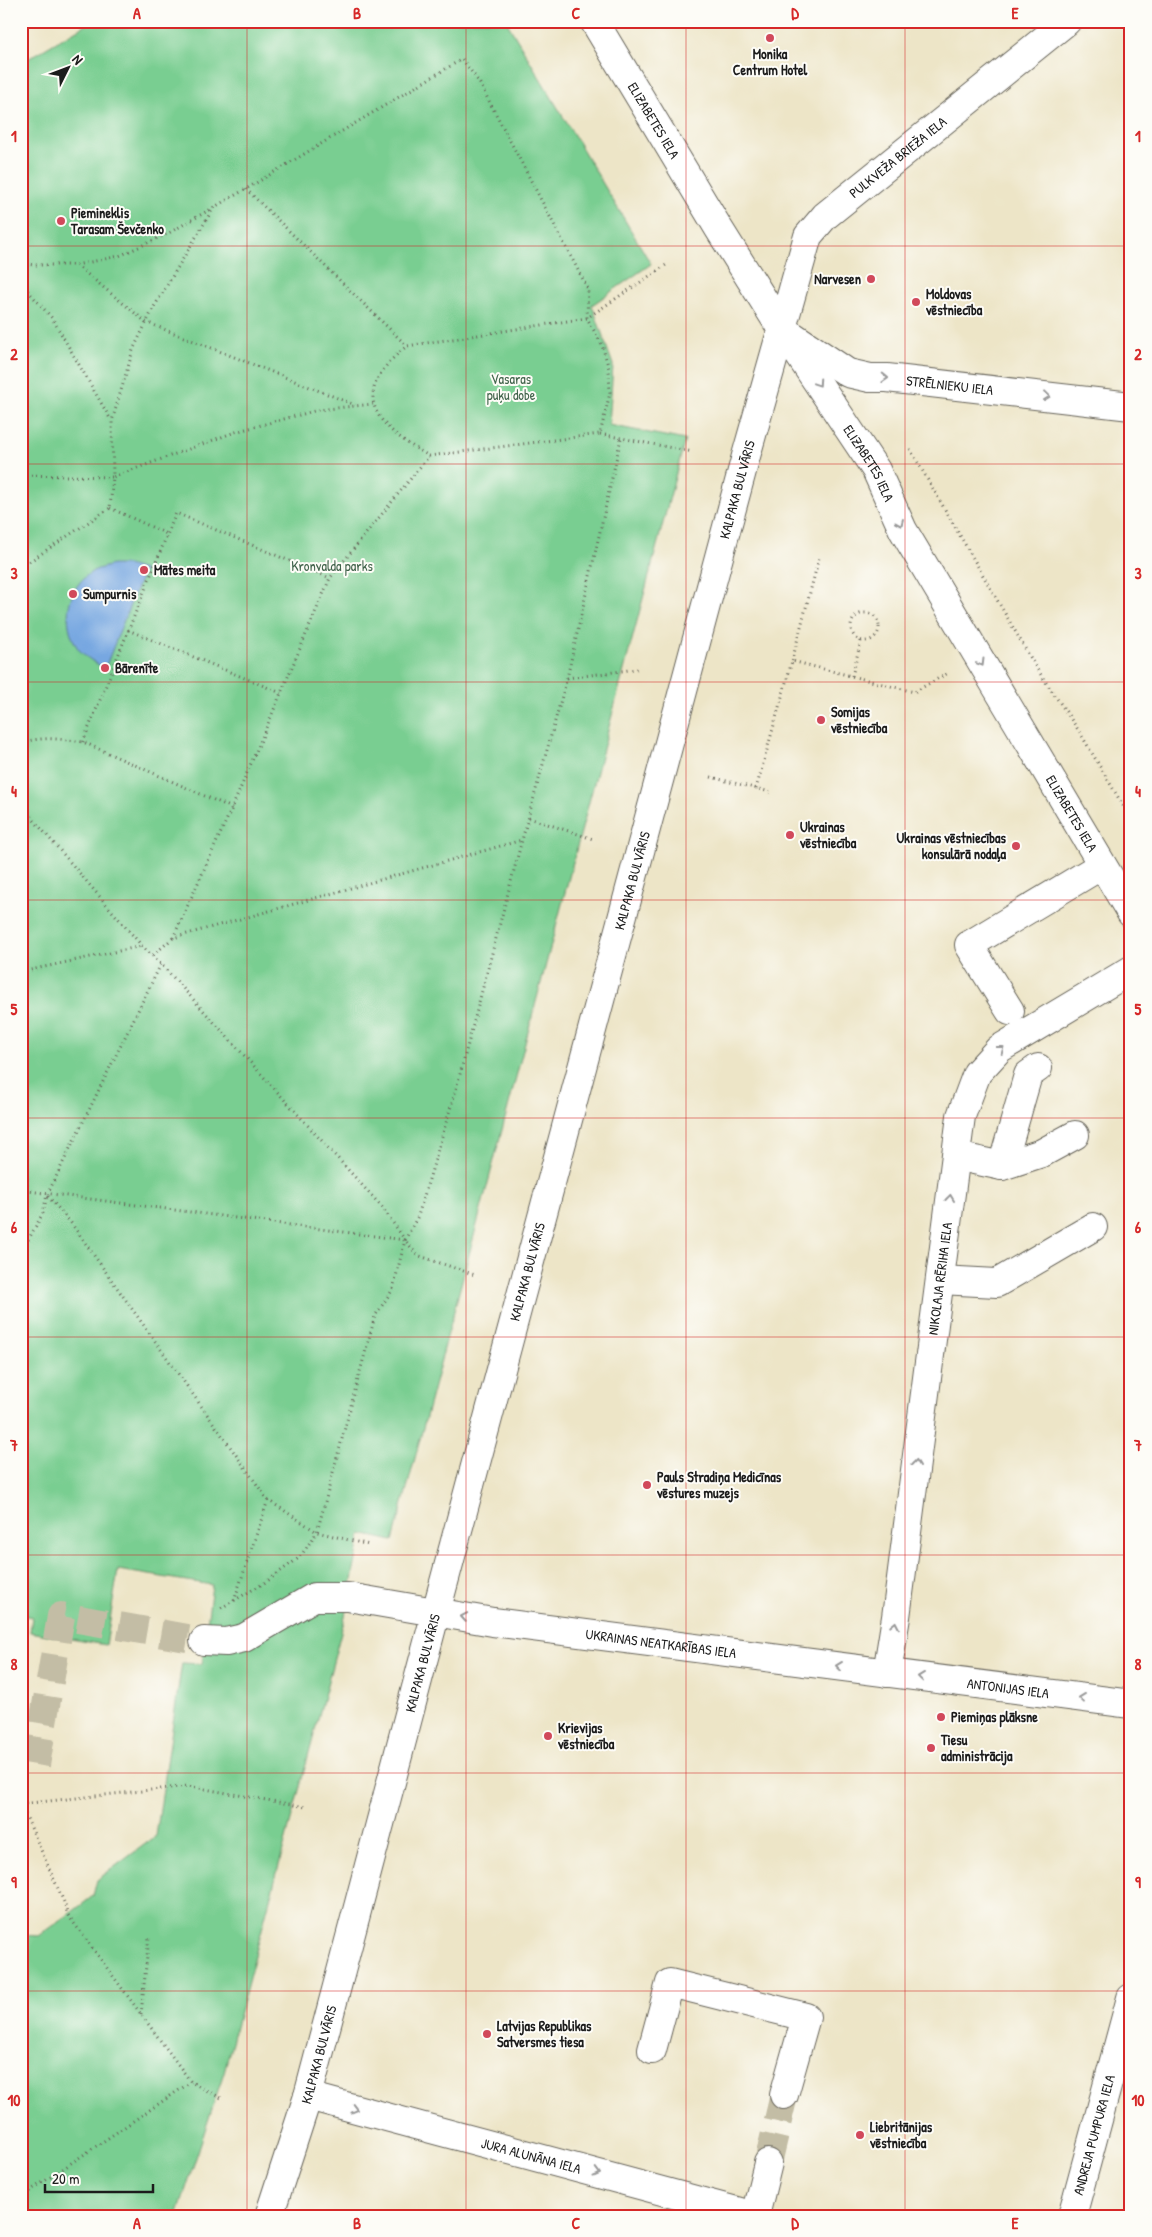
<svg xmlns="http://www.w3.org/2000/svg" width="1152" height="2237" font-family="'Patrick Hand',sans-serif">
  <style>
    .green { fill: #79ce91; stroke: #4a7556 }
    .water { fill: #77a7e1; stroke: #4a627e }
    .lines { fill: none; stroke-linecap: round; stroke-linejoin: round }
    .minor-tunnel { stroke: #c3bda5; stroke-width: 28; stroke-dasharray: 28 14; stroke-linecap: butt }
    .minor-casing { stroke: #656258; stroke-width: 30 }
    .major-casing { stroke: #656258; stroke-width: 30 }
    .path { stroke: #656258; stroke-width: 3; stroke-dasharray: 1 4; stroke-linecap: butt }
    .minor { stroke: #fff; stroke-width: 28 }
    .major { stroke: #fff; stroke-width: 28 }
    .oneway { stroke: #999 }
    .grid { fill: none; stroke: #d62828; stroke-width: 1; stroke-opacity: 0.55 }
    .poi-dot { fill: #d1495b; stroke: #fdfcf7; stroke-width: 2 }
    .labels { text-anchor: middle; stroke-width: 4; stroke-linejoin: round; paint-order: stroke }
    .poi-label { font-size: 14px; font-weight: bold; fill: #1c1c1c; stroke: #fdfcf7; text-anchor: start }
    .street-label { font-size: 14px; fill: #1c1c1c; stroke: #fdfcf7 }
    .park-label { font-size: 14px; fill: #41634b; stroke: #fdfcf7 }
    .neatline { fill: none; stroke: #d62828; stroke-width: 2 }
    .grid-label { font-size: 16px; text-anchor: middle; font-weight: bold; fill: #d62828 }
  </style>
  <rect width="100%" height="100%" fill="#fdfcf7"/>
  <filter id="ink" filterUnits="userSpaceOnUse"><feTurbulence type="fractalNoise" baseFrequency=".02" numOctaves="2"/><feDisplacementMap in="SourceGraphic" scale="10" xChannelSelector="R" yChannelSelector="G"/><feConvolveMatrix kernelMatrix="1 2 1 2 8 2 1 2 1" color-interpolation-filters="sRGB"/></filter>
  <filter id="wash" filterUnits="userSpaceOnUse"><feTurbulence type="fractalNoise" baseFrequency=".0096" numOctaves="4" result="noise"/><feDisplacementMap in="SourceGraphic" scale="20" xChannelSelector="R" yChannelSelector="G"/><feGaussianBlur stdDeviation="1.12" result="paint"/><feColorMatrix in="noise" values="0 0 0 0 0 0 0 0 0 0 0 0 0 0 0 0 0 1.4 0 .05"/><feComposite in="paint" operator="in"/></filter>
  <g filter="url(#wash)">
    <rect width="100%" height="100%" fill="#ede5c7"/>
    <polygon class="green" points="92,21 506,21 651,264 592,305 613,365 609,425 685,440 393,1541 361,1534 344,1621 224,2072 177,2216 21,2216 21,1935 39,1936 68,1915 93,1896 97,1880 156,1836 182,1663 202,1664 212,1585 118,1570 106,1645 30,1632 32,1617 21,1615 21,63"/>
    <path class="water" d="M112,565H128L144,570L105,668C95,663 83,656 77,647C61,621 67,587 93,571C99,568 106,567 112,565Z"/>
  </g>
  <g filter="url(#ink)">
    <g class="lines">
      <g class="minor-tunnel">
        <polyline points="36,1765 61,1616 204,1641"/>
        <polyline points="768,2163 784,2095"/>
      </g>
      <g class="minor-casing">
        <g id="minor">
          <path id="s1" d="M594,21L719,229L781,328L876,470L903,530L1131,913"/>
          <path id="s2" d="M793,336L848,373L870,378H887L1131,406"/>
          <polyline points="1010,1011 969,945 1102,865"/>
          <polyline points="956,1156 1002,1166 1028,1075 1038,1068"/>
          <polyline points="1002,1166 1042,1153 1075,1135"/>
          <polyline points="940,1280 997,1283 1093,1227"/>
          <path id="s3" d="M204,1641L226,1642L244,1638L314,1597H348L493,1622L1131,1704"/>
          <path id="s4" d="M887,1673L896,1617L961,1116L977,1073L999,1049L1131,970"/>
          <polyline points="652,2050 670,1983 806,2017 784,2095"/>
          <path id="s5" d="M308,2096L755,2216"/>
          <polyline points="755,2216 768,2163"/>
          <path id="s6" d="M1072,2216L1131,1998"/>
        </g>
      </g>
      <g class="major-casing">
        <g id="major">
          <path id="s7" d="M269,2216L308,2096L436,1612L746,456L808,236L825,216L1067,21"/>
        </g>
      </g>
      <g class="path">
        <polyline points="246,189 407,346"/>
        <polyline points="214,207 154,307 133,350 112,421 113,477 235,432 318,410 373,404"/>
        <path d="M21,263L34,265H76L119,256L167,234L246,189L462,59L479,82L588,289L587,318L602,345L609,369L610,393L600,434L429,456C374,425 347,394 407,346L587,318L666,265"/>
        <polyline points="76,265 146,322 355,405"/>
        <polyline points="21,283 52,318 111,420"/>
        <polyline points="600,434 621,438"/>
        <polyline points="910,449 1037,669 1079,731 1131,819"/>
        <polyline points="21,475 113,477 110,508"/>
        <polyline points="110,508 167,534"/>
        <polyline points="21,567 110,508"/>
        <circle cx="865" cy="627" r="14"/>
        <polyline points="128,630 281,693"/>
        <polyline points="792,661 819,558"/>
        <polyline points="852,676 861,641"/>
        <polyline points="567,678 637,669"/>
        <polyline points="83,742 176,513 330,578"/>
        <path d="M21,743C41,736 63,739 83,742L232,808"/>
        <polyline points="711,777 770,792"/>
        <polyline points="756,789 792,661 914,692 950,672"/>
        <polyline points="21,805 142,946 161,964 382,1207 405,1240 393,1289 375,1316 317,1532 268,1500 71,1223 47,1195"/>
        <polyline points="529,818 593,839"/>
        <polyline points="173,938 232,808 330,578 429,456"/>
        <polyline points="153,955 173,938 522,840"/>
        <polyline points="21,972 142,946"/>
        <polyline points="21,1190 405,1240 417,1255 475,1275"/>
        <polyline points="405,1240 418,1216 455,1093 522,840 567,678 621,438 693,452"/>
        <polyline points="21,1253 43,1213 47,1195 161,964"/>
        <polyline points="234,1601 268,1500"/>
        <polyline points="221,1608 266,1582 300,1557 317,1532 369,1545"/>
        <polyline points="21,1804 188,1786 306,1807"/>
        <polyline points="21,1805 64,1902 68,1915 191,2082 223,2099"/>
        <polyline points="141,2014 149,1937"/>
        <polyline points="21,2197 191,2082"/>
      </g>
      <use href="#minor" class="minor"/>
      <use href="#major" class="major"/>
    </g>
    <defs><path id="oneway-chevron" d="M-2-3.5L2.5 0L-2 3.5" fill="none" stroke-width="1.6" stroke-linecap="round" stroke-linejoin="round" transform="scale(1.25)"/></defs>
    <g class="oneway">
      <use href="#oneway-chevron" transform="translate(885 378) rotate(2)"/>
      <use href="#oneway-chevron" transform="translate(818 383) rotate(56)"/>
      <use href="#oneway-chevron" transform="translate(1047 396) rotate(7)"/>
      <use href="#oneway-chevron" transform="translate(900 523) rotate(66)"/>
      <use href="#oneway-chevron" transform="translate(981 663) rotate(59)"/>
      <use href="#oneway-chevron" transform="translate(1001 1049) rotate(-38)"/>
      <use href="#oneway-chevron" transform="translate(950 1198) rotate(-83)"/>
      <use href="#oneway-chevron" transform="translate(916 1463) rotate(-83)"/>
      <use href="#oneway-chevron" transform="translate(464 1617) rotate(-170)"/>
      <use href="#oneway-chevron" transform="translate(895 1625) rotate(-79)"/>
      <use href="#oneway-chevron" transform="translate(839 1666) rotate(-173)"/>
      <use href="#oneway-chevron" transform="translate(921 1677) rotate(-173)"/>
      <use href="#oneway-chevron" transform="translate(1082 1698) rotate(-173)"/>
      <use href="#oneway-chevron" transform="translate(355 2109) rotate(15)"/>
      <use href="#oneway-chevron" transform="translate(597 2173) rotate(15)"/>
    </g>
  </g>
  <path class="grid" d="M247,21V2216M466,21V2216M686,21V2216M905,21V2216M21,246H1131M21,464H1131M21,682H1131M21,900H1131M21,1118H1131M21,1337H1131M21,1555H1131M21,1773H1131M21,1991H1131"/>
  <g class="poi-dot">
    <circle cx="770" cy="38" r="5"/>
    <circle cx="61" cy="221" r="5"/>
    <circle cx="871" cy="279" r="5"/>
    <circle cx="916" cy="302" r="5"/>
    <circle cx="144" cy="570" r="5"/>
    <circle cx="73" cy="594" r="5"/>
    <circle cx="105" cy="668" r="5"/>
    <circle cx="821" cy="720" r="5"/>
    <circle cx="790" cy="835" r="5"/>
    <circle cx="1016" cy="846" r="5"/>
    <circle cx="647" cy="1485" r="5"/>
    <circle cx="941" cy="1717" r="5"/>
    <circle cx="548" cy="1736" r="5"/>
    <circle cx="931" cy="1748" r="5"/>
    <circle cx="487" cy="2034" r="5"/>
    <circle cx="860" cy="2135" r="5"/>
  </g>
  <g class="labels">
    <g class="poi-label">
      <text x="770" y="59" text-anchor="middle">Monika<tspan x="770" dy="16">Centrum Hotel</tspan></text>
      <text x="71" y="218">Piemineklis<tspan x="71" dy="16">Tarasam Ševčenko</tspan></text>
      <text x="861" y="284" text-anchor="end">Narvesen</text>
      <text x="926" y="299">Moldovas<tspan x="926" dy="16">vēstniecība</tspan></text>
      <text x="154" y="575">Mātes meita</text>
      <text x="83" y="599">Sumpurnis</text>
      <text x="115" y="673">Bārenīte</text>
      <text x="831" y="717">Somijas<tspan x="831" dy="16">vēstniecība</tspan></text>
      <text x="800" y="832">Ukrainas<tspan x="800" dy="16">vēstniecība</tspan></text>
      <text x="1006" y="843" text-anchor="end">Ukrainas vēstniecības<tspan x="1006" dy="16">konsulārā nodaļa</tspan></text>
      <text x="657" y="1482">Pauls Stradiņa Medicīnas<tspan x="657" dy="16">vēstures muzejs</tspan></text>
      <text x="951" y="1722">Piemiņas plāksne</text>
      <text x="558" y="1733">Krievijas<tspan x="558" dy="16">vēstniecība</tspan></text>
      <text x="941" y="1745">Tiesu<tspan x="941" dy="16">administrācija</tspan></text>
      <text x="497" y="2031">Latvijas Republikas<tspan x="497" dy="16">Satversmes tiesa</tspan></text>
      <text x="870" y="2132">Liebritānijas<tspan x="870" dy="16">vēstniecība</tspan></text>
    </g>
    <g class="street-label">
      <text dy="5" stroke="none"><textPath href="#s1" startOffset="116">ELIZABETES IELA</textPath></text>
      <text dy="5" stroke="none"><textPath href="#s7" startOffset="2172">PULKVEŽA BRIEŽA IELA</textPath></text>
      <text dy="5" stroke="none"><textPath href="#s2" startOffset="169">STRĒLNIEKU IELA</textPath></text>
      <text dy="5" stroke="none"><textPath href="#s1" startOffset="521">ELIZABETES IELA</textPath></text>
      <text dy="5" stroke="none"><textPath href="#s7" startOffset="1789">KALPAKA BULVĀRIS</textPath></text>
      <text dy="5" stroke="none"><textPath href="#s1" startOffset="926">ELIZABETES IELA</textPath></text>
      <text dy="5" stroke="none"><textPath href="#s7" startOffset="1384">KALPAKA BULVĀRIS</textPath></text>
      <text dy="5" stroke="none"><textPath href="#s7" startOffset="979">KALPAKA BULVĀRIS</textPath></text>
      <text dy="5" stroke="none"><textPath href="#s4" startOffset="398">NIKOLAJA RĒRIHA IELA</textPath></text>
      <text dy="5" stroke="none"><textPath href="#s3" startOffset="472">UKRAINAS NEATKARĪBAS IELA</textPath></text>
      <text dy="5" stroke="none"><textPath href="#s7" startOffset="574">KALPAKA BULVĀRIS</textPath></text>
      <text dy="5" stroke="none"><textPath href="#s3" startOffset="822">ANTONIJAS IELA</textPath></text>
      <text dy="5" stroke="none"><textPath href="#s7" startOffset="169">KALPAKA BULVĀRIS</textPath></text>
      <text dy="5" stroke="none"><textPath href="#s6" startOffset="84">ANDREJA PUMPURA IELA</textPath></text>
      <text dy="5" stroke="none"><textPath href="#s5" startOffset="231">JURA ALUNĀNA IELA</textPath></text>
    </g>
    <g class="park-label">
      <text x="511" y="384">Vasaras<tspan x="511" dy="16">puķu dobe</tspan></text>
      <text x="332" y="571">Kronvalda parks</text>
    </g>
  </g>
  <rect width="1152" height="2237" fill="none" stroke="#fdfcf7" stroke-width="55"/>
  <g transform="translate(68 68) rotate(48)" stroke="#fdfcf7" stroke-width="4" paint-order="stroke">
  <path d="M0-4L9 19L0 12L-9 19Z" fill="#1c1c1c"/>
  <text y="-8" font-size="14" font-weight="bold" text-anchor="middle" fill="#1c1c1c">N</text>
  </g>
  <path d="M45 2184v8h108v-8" fill="none" stroke="#1c1c1c" stroke-width="2.5"/>
  <text x="52" y="2184" font-size="15" fill="#1c1c1c" stroke="#fdfcf7" stroke-width="4" paint-order="stroke">20 m</text>
  <rect x="28" y="28" width="1096" height="2182" class="neatline"/>
  <g class="grid-label">
    <text x="137" y="19">A</text>
    <text x="357" y="19">B</text>
    <text x="576" y="19">C</text>
    <text x="795" y="19">D</text>
    <text x="1015" y="19">E</text>
    <text x="14" y="142">1</text>
    <text x="1138" y="142">1</text>
    <text x="14" y="360">2</text>
    <text x="1138" y="360">2</text>
    <text x="14" y="579">3</text>
    <text x="1138" y="579">3</text>
    <text x="14" y="797">4</text>
    <text x="1138" y="797">4</text>
    <text x="14" y="1015">5</text>
    <text x="1138" y="1015">5</text>
    <text x="14" y="1233">6</text>
    <text x="1138" y="1233">6</text>
    <text x="14" y="1451">7</text>
    <text x="1138" y="1451">7</text>
    <text x="14" y="1670">8</text>
    <text x="1138" y="1670">8</text>
    <text x="14" y="1888">9</text>
    <text x="1138" y="1888">9</text>
    <text x="14" y="2106">10</text>
    <text x="1138" y="2106">10</text>
    <text x="137" y="2229">A</text>
    <text x="357" y="2229">B</text>
    <text x="576" y="2229">C</text>
    <text x="795" y="2229">D</text>
    <text x="1015" y="2229">E</text>
  </g>
</svg>
